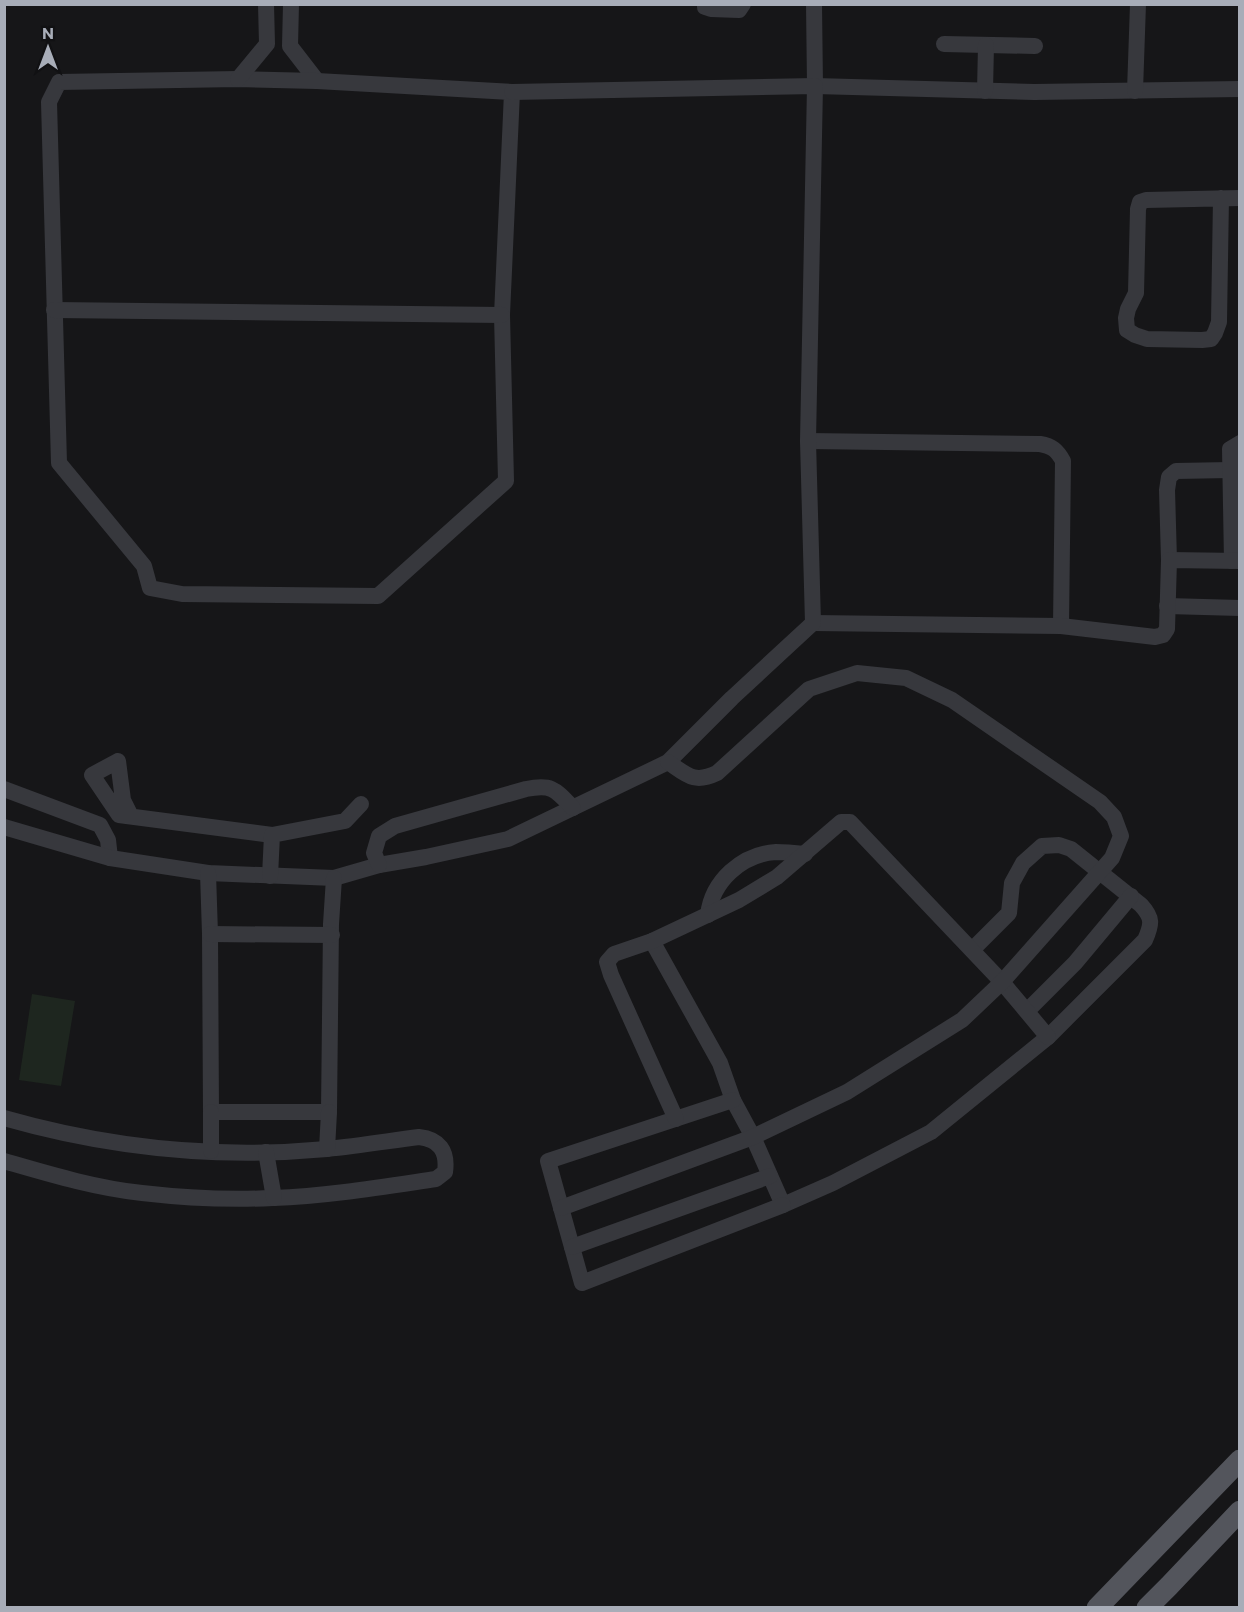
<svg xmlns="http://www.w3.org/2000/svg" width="1244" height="1612" font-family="Commissioner,sans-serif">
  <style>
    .grass { fill: #1e261f }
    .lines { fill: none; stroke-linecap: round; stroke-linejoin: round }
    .minor { stroke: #37383d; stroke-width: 16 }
    .major { stroke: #53555c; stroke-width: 21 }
  </style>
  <rect width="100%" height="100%" fill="#161618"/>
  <polygon class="grass" points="32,994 75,1001 61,1086 19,1080"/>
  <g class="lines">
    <g class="minor">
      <polyline points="291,4 290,46 317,81"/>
      <polyline points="705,4 705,7 711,9 739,10 743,4"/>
      <polyline points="814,4 815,86 1034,92 1240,89"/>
      <polyline points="944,44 1035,46"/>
      <polygon points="238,79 317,81 512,92 502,315 506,481 378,596 182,594 150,588 144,566 59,463 49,102 59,82"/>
      <polyline points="238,79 267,44 266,4"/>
      <polyline points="985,91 986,45"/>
      <polyline points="1135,91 1138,4"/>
      <polyline points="1221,198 1219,322 1215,333 1211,339 1202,340 1147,339 1135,335 1127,330 1126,318 1128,309 1136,293 1138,209 1140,202 1146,200 1240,198"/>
      <polyline points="54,310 502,315"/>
      <path d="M808,441L1040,444C1052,446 1057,450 1063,461L1061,626"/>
      <polyline points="1169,560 1167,490 1169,477 1176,471 1230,470"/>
      <polyline points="1232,561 1230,449 1240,443"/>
      <polyline points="1167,606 1240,608"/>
      <polyline points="813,623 1061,626 1155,637 1163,635 1167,629 1169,560 1240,561"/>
      <polyline points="4,789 100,825 108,840 110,858"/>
      <polyline points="131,816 123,800 118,761 92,775 119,815 272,835"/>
      <polyline points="4,827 110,858 208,873 334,878 379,865 426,857 508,839 668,762 732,698 813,623 808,441 815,86 512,92"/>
      <path d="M379,865L374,853L379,836L395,826L526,789C552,784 555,789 573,808"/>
      <polyline points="208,873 210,934 211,1112 329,1112 331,924 334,878"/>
      <polyline points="270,876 272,835 345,821 361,804"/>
      <path d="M708,915C712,881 742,854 776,852C786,852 796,853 805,854"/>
      <polyline points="210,934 332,935"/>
      <path d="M652,941L720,1063L733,1100L753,1137L783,1205L833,1183L931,1132L1048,1037L1145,940C1152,924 1153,918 1141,905L1071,849L1059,845L1042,846L1023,863L1012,883L1009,913L972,950"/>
      <polyline points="1027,1011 1075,963 1131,896"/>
      <polyline points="733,1100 548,1161 582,1283 783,1205"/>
      <path d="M4,1118C109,1148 219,1159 327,1149C358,1146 388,1141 419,1137C439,1139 448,1151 445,1172L436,1179C382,1187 328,1196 273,1198C230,1200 185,1198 142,1193C95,1188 49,1174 4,1161"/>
      <polyline points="676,1119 611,975 607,962 614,954 652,941 739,900 777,877 841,822 850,822 1002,982 1048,1037"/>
      <polyline points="327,1149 329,1112"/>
      <polyline points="211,1151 211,1112"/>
      <polyline points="266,1152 274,1198"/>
      <path d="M561,1208L753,1137L847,1092L962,1020L1002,982L1112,858L1121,836L1114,817L1100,802L952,700L906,678L857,673L809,689L717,773C694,784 687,775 668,762"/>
      <polyline points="572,1247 770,1176"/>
    </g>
    <g class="major">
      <polyline points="1097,1608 1240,1460"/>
      <polyline points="1147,1608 1169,1586 1240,1511"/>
    </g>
  </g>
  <rect width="1244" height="1612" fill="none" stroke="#a8adb8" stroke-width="12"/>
  <g transform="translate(48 48)" stroke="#111113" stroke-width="4.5" paint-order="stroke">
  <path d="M0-4.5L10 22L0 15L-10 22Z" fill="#a8adb8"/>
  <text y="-9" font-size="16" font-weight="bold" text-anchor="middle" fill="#a8adb8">N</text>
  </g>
</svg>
